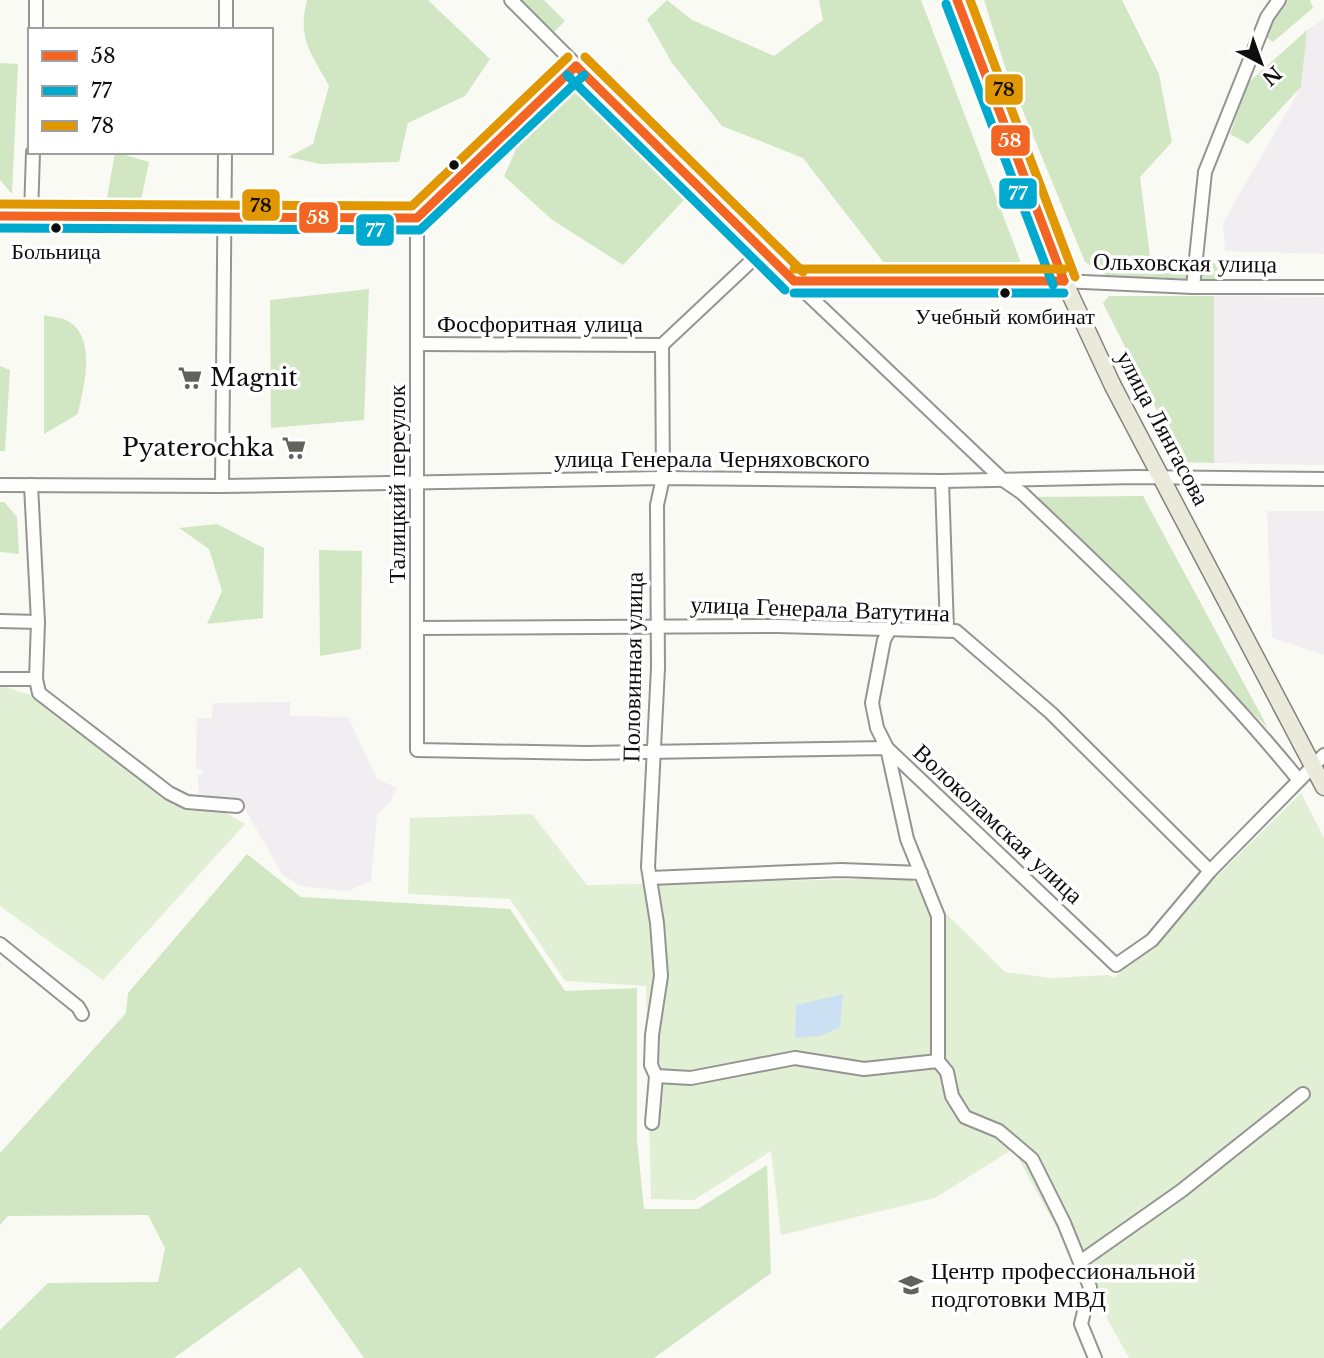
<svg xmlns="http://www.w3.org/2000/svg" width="1324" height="1358" font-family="'Libre Baskerville',serif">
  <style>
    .industrial { fill: #f2edf0 }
    .green { fill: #e1f0d5 }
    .forest { fill: #d1e7c3 }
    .water { fill: #cbe0f3 }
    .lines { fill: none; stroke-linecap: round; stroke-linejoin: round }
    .minor-casing { stroke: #949492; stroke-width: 16 }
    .major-casing { stroke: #82827f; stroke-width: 19 }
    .minor { stroke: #fefefd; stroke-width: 12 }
    .major { stroke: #ebe9da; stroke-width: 16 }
    .bus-1-casing { stroke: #fff; stroke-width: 14 }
    .bus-2-casing { stroke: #fff; stroke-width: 14 }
    .bus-3-casing { stroke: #fff; stroke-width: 14 }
    .bus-1 { stroke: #f26522; stroke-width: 9 }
    .bus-2 { stroke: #00a9ce; stroke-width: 9 }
    .bus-3 { stroke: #e09701; stroke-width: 9 }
    .bus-dot { fill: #0e0e0e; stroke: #fff; stroke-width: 2.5 }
    .labels { text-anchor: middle; stroke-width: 7; stroke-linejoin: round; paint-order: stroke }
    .bus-label { font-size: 22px; fill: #0e0e0e; stroke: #fff }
    .street-label { font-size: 24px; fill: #0e0e0e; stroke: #fff }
    .poi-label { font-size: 24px; fill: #0e0e0e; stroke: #fff; text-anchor: start }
    .line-badge { stroke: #fff; stroke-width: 2.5 }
    .badge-label { font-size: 19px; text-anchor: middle; font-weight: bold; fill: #fff }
    .pale-badge-label { font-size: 19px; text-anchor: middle; font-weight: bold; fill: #111 }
  </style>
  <rect width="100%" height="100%" fill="#fafaf4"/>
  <g class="industrial">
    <polygon points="1324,18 1324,254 1225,251 1223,223 1301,87 1307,30"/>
    <polygon points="1214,296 1324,297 1324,465 1214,463"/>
    <polygon points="1267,511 1324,511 1324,655 1272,638"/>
    <polygon points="290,702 290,716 348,717 377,779 397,788 389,803 377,815 371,881 347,891 300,886 282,874 240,800 199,800 198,775 203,774 203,770 196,769 197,718 212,718 213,703"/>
  </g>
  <g class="green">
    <polygon points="0,685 30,695 174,805 222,811 245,824 103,980 0,906"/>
    <polygon points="1301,793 1324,838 1324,1358 1129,1358 1013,1149 935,1198 781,1235 771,1151 694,1200 651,1199 646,986 565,981 510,899 408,894 410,818 532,814 587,885 910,878 1005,972 1052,978 1108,975 1114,978"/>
  </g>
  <g class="forest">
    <path d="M307,0H428L490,59L465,96L408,123L399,162L320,164L288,157L313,144L329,86C311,52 297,39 307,0Z"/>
    <polygon points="520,0 544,0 565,21 553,33"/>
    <polygon points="667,0 692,20 774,56 823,20 819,0 921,0 1023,268 888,268 803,158 722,126 672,63 647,19"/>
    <polygon points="984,0 1122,0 1159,74 1172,142 1140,177 1150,256 1212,258 1223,280 1108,276 1085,262 1005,67"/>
    <polygon points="1281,0 1310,0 1313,8 1273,42 1264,36"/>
    <polygon points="1307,30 1301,87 1248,144 1230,134 1248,83"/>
    <polygon points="0,63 18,64 12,194 0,180"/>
    <polygon points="579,89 684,200 623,265 551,219 504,176 524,132"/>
    <polygon points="115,152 149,162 140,205 107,198"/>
    <polygon points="369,289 364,420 271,428 270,300"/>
    <polygon points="1109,296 1214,296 1214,463 1183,462 1103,303"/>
    <path d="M44,315C50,317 60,317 66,320C98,336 84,387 78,414L44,434Z"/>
    <polygon points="0,366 10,370 5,451 0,451"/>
    <polygon points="1143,496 1268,728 1032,497"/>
    <polygon points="0,502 4,502 17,517 19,554 0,552"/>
    <polygon points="217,524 264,548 263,618 207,624 222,591 209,549 179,528"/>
    <polygon points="319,550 362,551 361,649 320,656"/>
    <polygon points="247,854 301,897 510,909 565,991 637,988 637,1139 644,1209 698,1209 767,1165 771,1273 654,1358 364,1358 300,1267 174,1358 0,1358 0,1330 48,1283 158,1282 165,1248 148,1215 8,1216 0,1225 0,1153 126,1013 128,993"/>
  </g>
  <polygon class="water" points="843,994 840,1027 820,1036 795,1038 796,1005"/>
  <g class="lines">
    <g class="minor-casing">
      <g id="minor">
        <path d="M511,0L762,251L1003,480L1022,493C1119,585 1214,676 1298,779"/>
        <polyline points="36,30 36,0"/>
        <polyline points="226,30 226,0"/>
        <polyline points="31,215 33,152"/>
        <polyline points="0,216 417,218 576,66"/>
        <polyline points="417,218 417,750 586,753 887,748 1116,965 1152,940 1210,871 1324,755"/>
        <polyline points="794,281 1040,280 1193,287 1324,287"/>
        <polyline points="1193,287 1205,172 1267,17 1279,0"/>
        <polyline points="418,344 662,345"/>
        <polyline points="942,481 947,630"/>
        <polyline points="0,485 222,486 663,478 942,481 1135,477 1324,479"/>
        <polyline points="31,485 38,622 36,679 39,693 169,793 187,802 237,806"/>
        <polyline points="222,486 225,152"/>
        <polyline points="0,621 38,622"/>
        <polyline points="418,628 778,626 956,631 1051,713 1210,871"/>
        <polyline points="890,629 884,640 872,703 877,728 887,748 907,839 938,916 938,1061 947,1072 952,1096 965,1117 999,1131 1032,1159 1064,1223 1090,1287 1081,1324 1095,1358"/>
        <polyline points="0,679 36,679"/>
        <polyline points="650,878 841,870 921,873"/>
        <polyline points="0,944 78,1007 82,1014"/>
        <polyline points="656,1076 691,1078 795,1058 864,1069 938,1061"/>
        <polyline points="652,1123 656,1076 651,1065 652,1035 661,976 657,923 648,867 658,668 657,505 663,478 662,345 762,251"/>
        <polyline points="1080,1262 1181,1191 1303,1094"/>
      </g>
    </g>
    <g class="major-casing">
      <polyline id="major" points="957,0 1064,281 1113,386 1324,787"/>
    </g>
    <use href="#minor" class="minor"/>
    <use href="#major" class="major"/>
    <g class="bus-1-casing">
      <g id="bus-1">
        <polyline points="957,0 1064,281"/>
        <polyline points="576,66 794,281"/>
        <polyline points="0,216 417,218 576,66"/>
        <polyline points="794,281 1064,281"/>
      </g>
    </g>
    <g class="bus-2-casing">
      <g id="bus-2">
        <polyline points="946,4 1053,285"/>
        <polyline points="567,75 785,290"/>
        <polyline points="0,228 420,230 584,75"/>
        <polyline points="794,293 1064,293"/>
      </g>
    </g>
    <g class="bus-3-casing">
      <g id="bus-3">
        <polyline points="970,0 1075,277"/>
        <polyline points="585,57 803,272"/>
        <polyline points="0,204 412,206 568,57"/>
        <polyline points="794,269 1064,269"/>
      </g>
    </g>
    <use href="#bus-1" class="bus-1"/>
    <use href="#bus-2" class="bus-2"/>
    <use href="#bus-3" class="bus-3"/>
  </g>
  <defs>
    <g id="supermarket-bare" transform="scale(1.89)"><path d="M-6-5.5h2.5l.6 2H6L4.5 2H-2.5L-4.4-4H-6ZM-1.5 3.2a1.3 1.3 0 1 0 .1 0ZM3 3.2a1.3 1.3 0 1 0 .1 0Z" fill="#61615e" stroke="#fff" stroke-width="2.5" paint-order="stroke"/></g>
    <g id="university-bare" transform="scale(1.89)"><path d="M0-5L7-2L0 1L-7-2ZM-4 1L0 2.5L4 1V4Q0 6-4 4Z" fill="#61615e" stroke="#fff" stroke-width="2.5" paint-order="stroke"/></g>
  </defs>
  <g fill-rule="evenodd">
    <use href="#supermarket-bare" x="190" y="378"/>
    <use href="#supermarket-bare" x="294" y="448"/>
    <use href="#university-bare" x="911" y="1285"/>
  </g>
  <g class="bus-dot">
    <circle cx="454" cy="165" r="6"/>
    <circle cx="56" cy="228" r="6"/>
    <circle cx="1005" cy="293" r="6"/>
  </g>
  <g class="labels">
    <g class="bus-label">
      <text x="56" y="259">Больница</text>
      <text x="1005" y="324">Учебный комбинат</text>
    </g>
    <g class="street-label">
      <text transform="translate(1185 263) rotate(1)" y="8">Ольховская улица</text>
      <text x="540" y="332">Фосфоритная улица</text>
      <text transform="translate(1163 428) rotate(62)" y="8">улица Лянгасова</text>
      <text x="712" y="467">улица Генерала Черняховского</text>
      <text transform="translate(397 484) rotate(-90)" y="8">Талицкий переулок</text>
      <text transform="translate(820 609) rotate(2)" y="8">улица Генерала Ватутина</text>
      <text transform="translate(633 667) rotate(-89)" y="8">Половинная улица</text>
      <text transform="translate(998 824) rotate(43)" y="8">Волоколамская улица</text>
    </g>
    <g class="poi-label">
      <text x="210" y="386">Magnit</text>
      <text x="274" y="456" text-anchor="end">Pyaterochka</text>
      <text x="931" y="1279">Центр профессиональной<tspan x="931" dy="28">подготовки МВД</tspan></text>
    </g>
  </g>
  <g class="line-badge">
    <rect x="984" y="73" width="40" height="33" rx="7" fill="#e09701"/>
    <rect x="990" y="124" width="41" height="33" rx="7" fill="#f26522"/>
    <rect x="998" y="177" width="40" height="33" rx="7" fill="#00a9ce"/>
    <rect x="241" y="188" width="40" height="34" rx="7" fill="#e09701"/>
    <rect x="298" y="201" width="41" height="33" rx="7" fill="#f26522"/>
    <rect x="355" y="213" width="40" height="34" rx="7" fill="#00a9ce"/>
  </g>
  <g class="badge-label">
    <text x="1010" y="147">58</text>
    <text x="1018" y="200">77</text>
    <text x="318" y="224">58</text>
    <text x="375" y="237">77</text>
  </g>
  <g class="pale-badge-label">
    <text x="1004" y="96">78</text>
    <text x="261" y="212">78</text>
  </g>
  <rect x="28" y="28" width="245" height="126" fill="#ffffff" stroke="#9f9f9f" stroke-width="2"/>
  <rect x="42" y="51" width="35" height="10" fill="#f26522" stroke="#9f9f9f" stroke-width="2"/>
  <text x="91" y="63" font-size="21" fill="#0e0e0e">58</text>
  <rect x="42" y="86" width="35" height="10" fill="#00a9ce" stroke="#9f9f9f" stroke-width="2"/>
  <text x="91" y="98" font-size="21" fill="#0e0e0e">77</text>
  <rect x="42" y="121" width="35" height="10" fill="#e09701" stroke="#9f9f9f" stroke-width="2"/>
  <text x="91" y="133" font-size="21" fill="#0e0e0e">78</text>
  <g transform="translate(1261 63) rotate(139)" stroke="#ffffff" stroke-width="5" paint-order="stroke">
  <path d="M0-5L12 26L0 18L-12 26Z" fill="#0e0e0e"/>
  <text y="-10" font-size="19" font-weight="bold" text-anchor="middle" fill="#0e0e0e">N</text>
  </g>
</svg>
